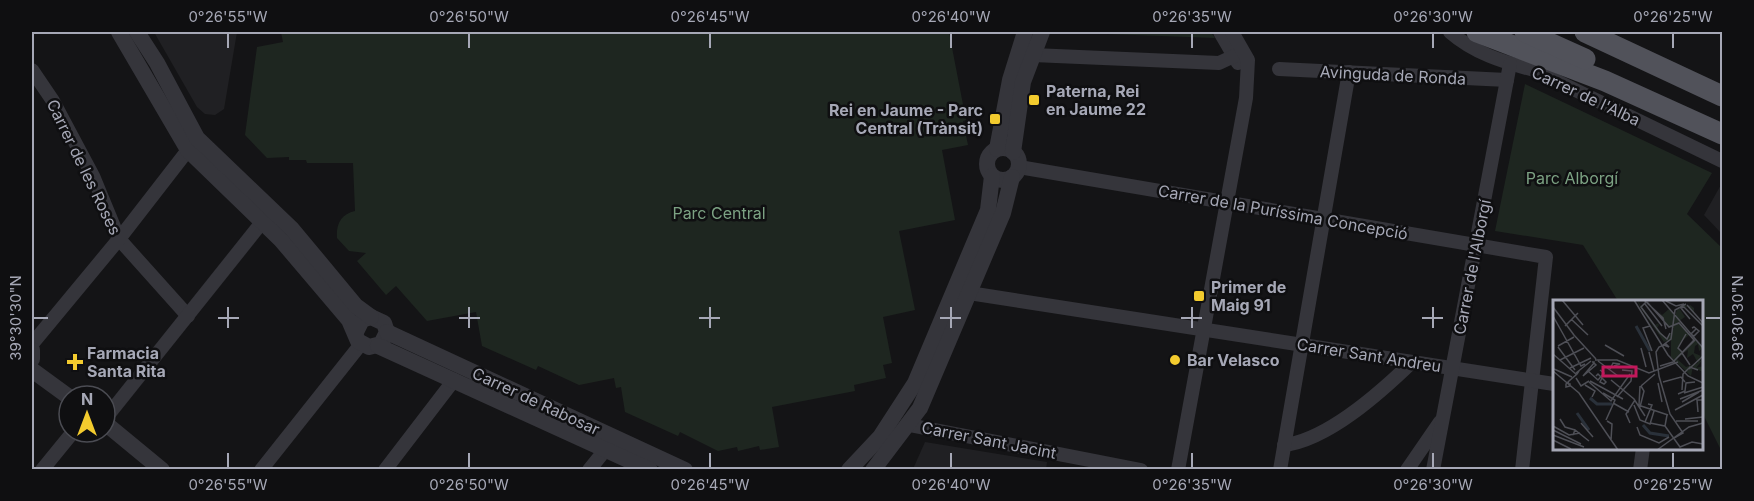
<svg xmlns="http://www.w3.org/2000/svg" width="1754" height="501" font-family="Inter,sans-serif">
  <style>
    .built { fill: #202023 }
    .green { fill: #1e2620 }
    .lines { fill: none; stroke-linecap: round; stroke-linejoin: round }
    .minor { stroke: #35353b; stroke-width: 14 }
    .tertiary { stroke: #35353b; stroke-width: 16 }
    .primary { stroke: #51525a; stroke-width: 21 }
    .ticks { fill: none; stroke: #a6a8b6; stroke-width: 2 }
    .poi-dot { fill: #f3cb2e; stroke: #0f0f11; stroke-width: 2 }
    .labels { text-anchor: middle; stroke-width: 5; stroke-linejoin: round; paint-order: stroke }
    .street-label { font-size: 16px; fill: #a6a8b6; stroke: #0f0f11 }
    .poi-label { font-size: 16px; font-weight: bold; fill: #a6a8b6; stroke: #0f0f11; text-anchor: start }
    .park-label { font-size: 16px; fill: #7ca283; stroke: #0f0f11 }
    .inset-river { fill: none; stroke: #2a313a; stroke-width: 3 }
    .inset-road { fill: none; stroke: #4e4f56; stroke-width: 1.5 }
    .view { fill: #c2185b; fill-opacity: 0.15; stroke: #c2185b; stroke-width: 3 }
    .inset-edge { fill: none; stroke: #a6a8b6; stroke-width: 3 }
    .neatline { fill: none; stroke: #a6a8b6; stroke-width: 2 }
    .ticks-label { font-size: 15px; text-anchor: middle; fill: #a6a8b6 }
  </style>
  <rect width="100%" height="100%" fill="#141416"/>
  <g class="built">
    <polygon points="154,32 237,32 224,109 215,115 205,114 197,107"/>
    <polygon points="1722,183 1722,234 1704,215"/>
    <polygon points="925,442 1047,462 1046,469 913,469"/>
  </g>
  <g class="green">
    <path d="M281,32H949L966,120L963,121L968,145L942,150L955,220L899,231L915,310L883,317L892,363L883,365L886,378L854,385L855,391L772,407L779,447L760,450L759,446L738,451L737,447L718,451L680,432L678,436L625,412L621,387L616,388L614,378L579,385L538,366L536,370L482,346L476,312L427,321L396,286L386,295L357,261L366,253L349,251L337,238C336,224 341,214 355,211L353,163H307L306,160H289V157L267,158L245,135L257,47L283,42Z"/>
    <polygon points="1053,32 1211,32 1215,38"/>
    <polygon points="1525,84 1712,173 1687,214 1722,248 1722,452 1702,412 1702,302 1618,301 1583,245 1495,231"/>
  </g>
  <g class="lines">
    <g class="minor">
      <polyline points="1220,32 1238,63"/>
      <path d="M1450,32C1474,53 1503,62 1534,70L1722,161"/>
      <polyline points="1033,55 1219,63 1234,56"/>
      <polyline points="1279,69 1507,80"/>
      <polyline points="32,70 53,101 93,176 119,239 188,316"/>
      <polyline points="1019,167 1546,257 1522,470"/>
      <polyline points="969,293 1554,384"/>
      <polyline points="32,344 119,239 188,150"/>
      <polyline points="105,419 263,221"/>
      <polyline points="909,425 1141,470"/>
      <path d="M1284,445C1328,440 1381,392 1412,362"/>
      <polyline points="42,470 73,432"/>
      <polyline points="261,470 361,344"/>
      <polyline points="385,470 454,380"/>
      <polyline points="589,470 606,449"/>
      <polyline points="1178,470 1246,98 1248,60 1232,32"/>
      <polyline points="1280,470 1349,72"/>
      <polyline points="1407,470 1440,422"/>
      <polyline points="1433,470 1510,64"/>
      <polyline points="1640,470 1643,448"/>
    </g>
    <g class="tertiary">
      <polyline points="119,32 188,150 281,240 349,320 358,341 369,347 381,344 387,332 384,323 371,317 362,320 356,332"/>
      <polyline points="137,32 157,63 197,138 292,229 356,306 371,317"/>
      <circle cx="1003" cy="164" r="16"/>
      <polyline points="997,149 1010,80 1025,32"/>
      <polyline points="1013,152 1023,82 1042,32"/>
      <polyline points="387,332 685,470"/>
      <polyline points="378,346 650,470"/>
      <polyline points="32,350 32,359"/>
      <polyline points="32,370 69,397"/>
      <polyline points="105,423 162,470"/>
      <polyline points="849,470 880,437 915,383 988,210 992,176"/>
      <polyline points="873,470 920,408 1003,213 1012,177"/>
    </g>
    <g class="primary">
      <polyline points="1477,32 1605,81 1722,134"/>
      <polyline points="1525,32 1585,59"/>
      <polyline points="1585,32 1722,96"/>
    </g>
  </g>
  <path class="ticks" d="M228,33V48M469,33V48M710,33V48M951,33V48M1192,33V48M1433,33V48M1673,33V48M228,307V328M469,307V328M710,307V328M951,307V328M1192,307V328M1433,307V328M33,318H48M218,318H239M459,318H480M699,318H720M940,318H961M1181,318H1202M1422,318H1443M1706,318H1721M228,453V468M469,453V468M710,453V468M951,453V468M1192,453V468M1433,453V468M1673,453V468"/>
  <g class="poi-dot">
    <rect x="1028" y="94" width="12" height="12" rx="3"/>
    <rect x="989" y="113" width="12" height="12" rx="3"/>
    <rect x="1193" y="290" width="12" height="12" rx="3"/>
    <circle cx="1175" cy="360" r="6"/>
    <path d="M72 353h6v6h6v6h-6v6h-6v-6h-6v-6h6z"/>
  </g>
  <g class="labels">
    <g class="street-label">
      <text transform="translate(1393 75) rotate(3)" y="6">Avinguda de Ronda</text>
      <text transform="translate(1586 96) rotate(25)" y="6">Carrer de l'Alba</text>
      <text transform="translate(84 167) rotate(64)" y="6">Carrer de les Roses</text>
      <text transform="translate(1283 212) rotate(10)" y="6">Carrer de la Puríssima Concepció</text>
      <text transform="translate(1472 267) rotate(-79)" y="6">Carrer de l'Alborgí</text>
      <text transform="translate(1369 355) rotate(9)" y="6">Carrer Sant Andreu</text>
      <text transform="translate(536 401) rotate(25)" y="6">Carrer de Rabosar</text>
      <text transform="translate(989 440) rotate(11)" y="6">Carrer Sant Jacint</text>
    </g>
    <g class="poi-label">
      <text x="1046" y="97">Paterna, Rei<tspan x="1046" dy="18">en Jaume 22</tspan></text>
      <text x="983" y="116" text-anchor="end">Rei en Jaume - Parc<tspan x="983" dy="18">Central (Trànsit)</tspan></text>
      <text x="1211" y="293">Primer de<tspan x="1211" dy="18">Maig 91</tspan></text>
      <text x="87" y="359">Farmacia<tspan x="87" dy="18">Santa Rita</tspan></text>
      <text x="1187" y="366">Bar Velasco</text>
    </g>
    <g class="park-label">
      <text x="1572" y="184">Parc Alborgí</text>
      <text x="719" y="219">Parc Central</text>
    </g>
  </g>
  <g transform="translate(1553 300)">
    <rect width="150" height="150" fill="#141416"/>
    <path d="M84,0L88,6L92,4L89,7L102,25L106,23L103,27L107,23L104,28L114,39L121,28L115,27L105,9L109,15L116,9L125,20L122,15L125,8L132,5L135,7L137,5L141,8V13L135,7L126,8L132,17L126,21L127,25L141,39L136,35L128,42L125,48L130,54L124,59L133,67L145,63L140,54L134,58L135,50L131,53L142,39L150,48L146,51L145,44L142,46L141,53L148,56L146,59L149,57L146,62L150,59L143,68L150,66V72L141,68L140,66L138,76L118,57V40L111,42L87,7Z" fill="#1e2620"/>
    <path class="inset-river" d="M83,26L97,51M37,98L44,104H59M24,113L36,130M90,125L97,133L116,136"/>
    <path class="inset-road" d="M9,0L30,25M81,0L115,55L135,76L150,83M91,0L110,18L113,29M109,0L150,48M113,1L123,6L131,4M93,2L88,7L107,33L114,39L117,33M94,2L116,27L126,23L141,40L120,62L107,66M92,4L109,26M134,5L150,23M0,7L21,35M0,16L28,66L32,64M18,19L35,35M137,19L128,8L131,7L150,26M12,26L25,13M97,26L90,28L99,51M139,28L141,27L146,31L141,36L138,34L143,29M20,34L43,59M52,45L71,56M110,45L118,39L122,10L133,4M111,45L116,47L113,44L106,47L103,52L106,76L117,114L130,133L121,138M5,46L21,37M5,47L22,70M88,48L93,67M96,52L101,71M129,52L125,48L133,34M0,54L24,75M7,60L31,48M42,60H64L96,73L125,62M45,61L65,76M39,62H41V63L43,65L30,76L41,63M137,65L129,53L142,40M17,68L38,58M1,69L19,77M57,69L60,63L67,64L61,66M136,69L150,56M0,71L26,93L65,150M35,71L45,80L51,73L47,70M23,73L38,61M43,76L45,74L53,82L51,84L47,82L49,78M23,78L28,86L36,81M58,80L81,99L92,116M37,81L70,99M15,82L16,84H17V86L13,87V84L16,81L24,74L26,71M36,82L58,101L77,74M110,82L128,77L132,82M105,83L109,102M32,85L42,91L39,97M88,86L102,74M129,90L130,74L137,67L145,70M50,93L62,100L53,120M131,93L150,87M125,94L132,91L133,83L142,82M64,97L78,81L79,71L69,70M127,99L150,90M129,102L146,92M60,103L76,112M81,105L87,120L97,124L101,111M85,105L115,115M86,105L87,86M87,107L91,91L88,86M122,110L150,95M145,112L144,100H150M7,119L12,127L22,130M132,119L150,117M54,121L59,124L58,140M123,121H145M92,122L99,105L95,104M28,123L40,137M77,123L73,114L82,100M97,123L112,126L114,115M0,126L16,135L27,133M112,126L127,147L139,142L150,144M84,127L87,135L106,143L116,137M0,130L28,144M0,135L31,147M20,135L22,130L36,141M0,140L18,149M104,150L136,127L150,123"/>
    <path class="view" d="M50,67H83V76H50Z"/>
    <rect width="150" height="150" class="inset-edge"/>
  </g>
  <rect width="1754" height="501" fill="none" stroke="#0f0f11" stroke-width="66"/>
  <g transform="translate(87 414)"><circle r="28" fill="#0f0f11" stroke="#4b4c53" stroke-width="1.5"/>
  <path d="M0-4.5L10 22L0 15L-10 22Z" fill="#f3cb2e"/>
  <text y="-9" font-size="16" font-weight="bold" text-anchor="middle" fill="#a6a8b6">N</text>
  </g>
  <rect x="33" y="33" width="1688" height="435" class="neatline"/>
  <g class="ticks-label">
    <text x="228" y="22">0°26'55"W</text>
    <text x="469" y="22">0°26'50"W</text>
    <text x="710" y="22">0°26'45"W</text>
    <text x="951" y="22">0°26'40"W</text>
    <text x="1192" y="22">0°26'35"W</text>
    <text x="1433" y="22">0°26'30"W</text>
    <text x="1673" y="22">0°26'25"W</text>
    <text transform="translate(16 318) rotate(-90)" y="5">39°30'30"N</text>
    <text transform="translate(1738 318) rotate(-90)" y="5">39°30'30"N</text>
    <text x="228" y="490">0°26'55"W</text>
    <text x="469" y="490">0°26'50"W</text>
    <text x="710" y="490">0°26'45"W</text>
    <text x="951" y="490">0°26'40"W</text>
    <text x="1192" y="490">0°26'35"W</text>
    <text x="1433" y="490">0°26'30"W</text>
    <text x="1673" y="490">0°26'25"W</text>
  </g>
</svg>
